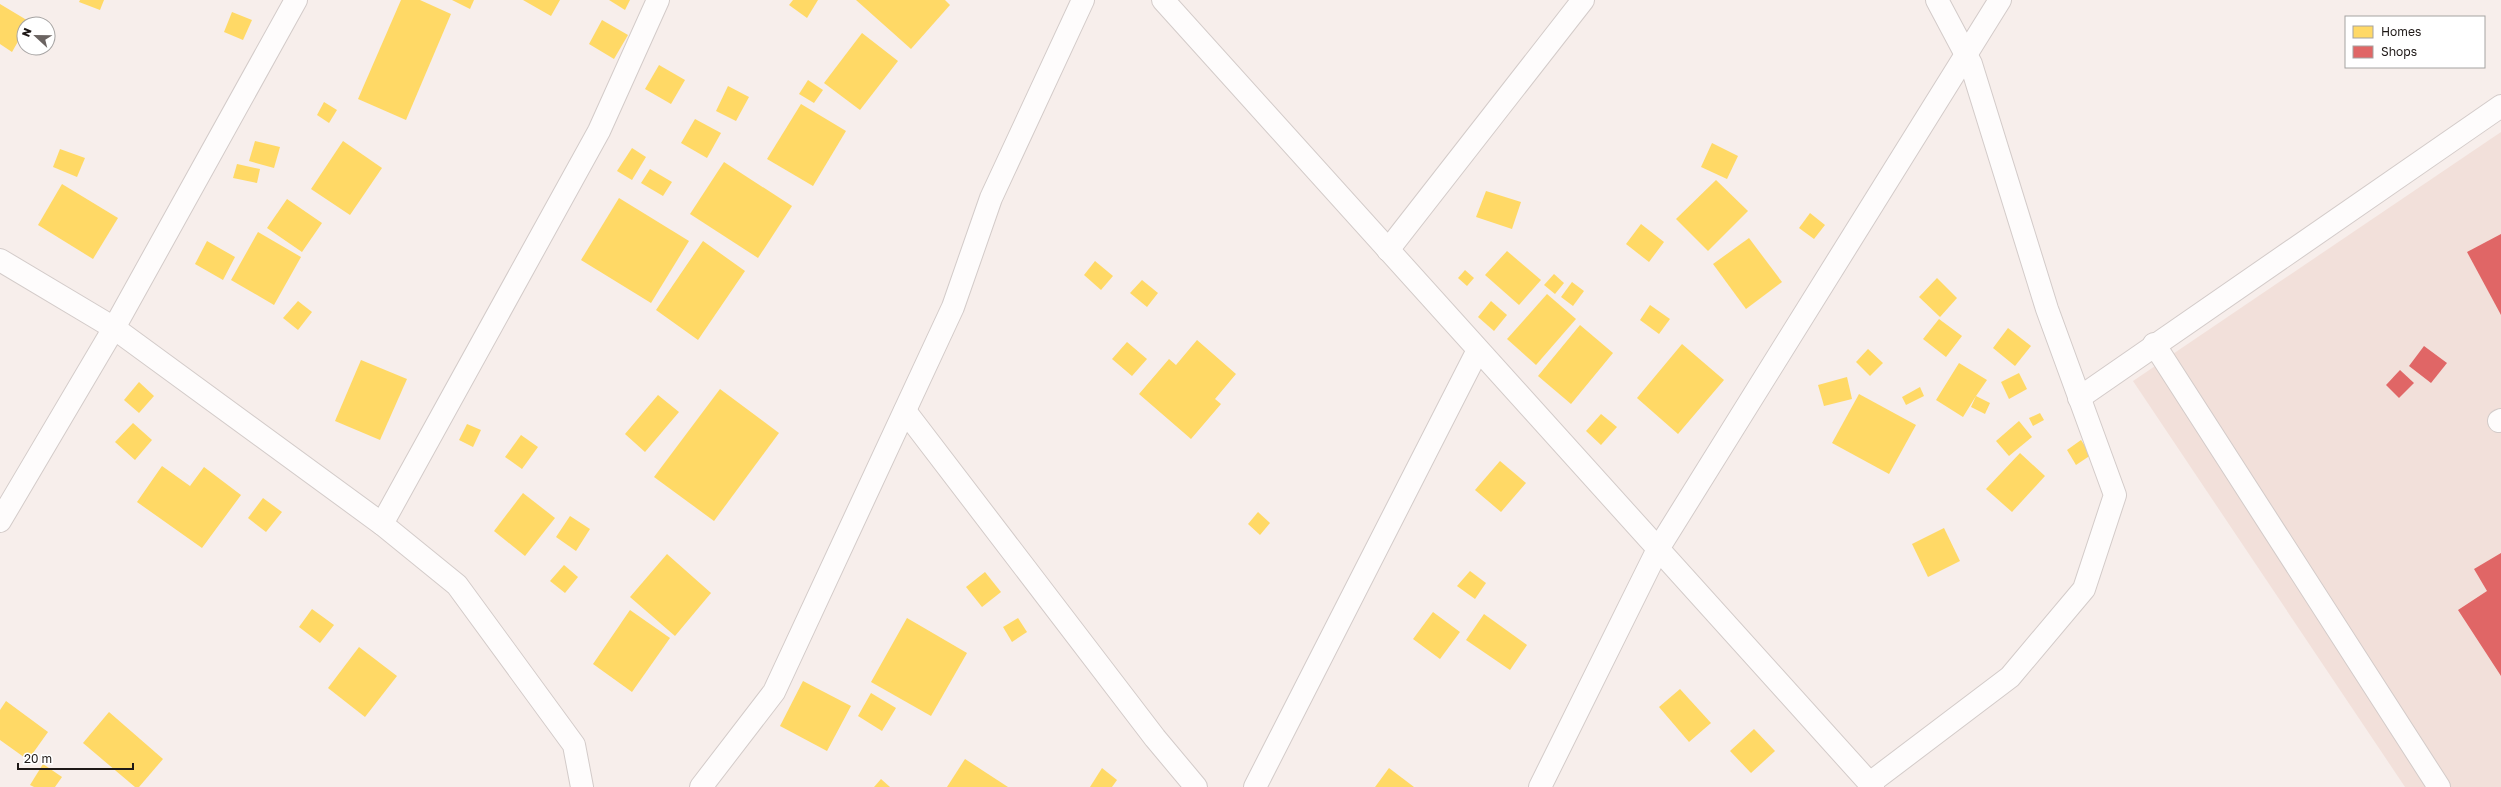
<svg xmlns="http://www.w3.org/2000/svg" width="2501" height="787" font-family="'Golos Text',sans-serif">
  <style>
    .built { fill: #f2e0da }
    .homes { fill: #ffd966 }
    .shops { fill: #e06666 }
    .lines { fill: none; stroke-linecap: round; stroke-linejoin: round }
    .service-casing { stroke: #d3cbc9; stroke-width: 24 }
    .minor-casing { stroke: #d3cbc9; stroke-width: 24 }
    .service { stroke: #fefcfc; stroke-width: 22 }
    .minor { stroke: #fefcfc; stroke-width: 22 }
  </style>
  <rect width="100%" height="100%" fill="#f7eeeb"/>
  <polygon class="built" points="2501,132 2501,787 2405,787 2133,381"/>
  <g class="homes">
    <polygon points="80,0 104,0 100,10 79,2"/>
    <polygon points="401,0 420,0 451,14 406,120 358,99"/>
    <polygon points="452,0 474,0 470,9"/>
    <polygon points="523,0 560,0 551,16"/>
    <polygon points="609,0 630,0 625,10"/>
    <polygon points="793,0 818,0 807,18 789,5"/>
    <polygon points="856,0 945,0 950,5 911,49"/>
    <polygon points="0,4 30,22 24,24 24,31 12,52 0,44"/>
    <polygon points="232,12 252,20 243,40 224,32"/>
    <polygon points="602,20 628,35 614,59 589,44"/>
    <polygon points="862,33 898,61 860,110 824,83"/>
    <polygon points="659,65 685,80 671,104 645,89"/>
    <polygon points="808,80 823,90 814,103 799,94"/>
    <polygon points="728,86 749,97 736,121 716,111"/>
    <polygon points="324,102 337,110 329,123 317,115"/>
    <polygon points="801,104 846,131 813,186 767,159"/>
    <polygon points="695,119 721,133 707,158 681,143"/>
    <polygon points="255,141 280,147 274,168 249,161"/>
    <polygon points="343,141 382,168 350,215 311,189"/>
    <polygon points="1712,143 1738,156 1727,179 1701,167"/>
    <polygon points="632,148 646,157 632,180 617,171"/>
    <polygon points="60,149 85,158 77,177 53,167"/>
    <polygon points="724,162 792,206 758,258 690,214"/>
    <polygon points="237,164 260,169 257,183 233,178"/>
    <polygon points="650,169 672,182 663,196 641,183"/>
    <polygon points="1716,180 1748,211 1708,251 1676,219"/>
    <polygon points="62,184 118,218 93,259 38,225"/>
    <polygon points="1486,191 1521,202 1512,229 1476,217"/>
    <polygon points="619,198 689,241 651,303 581,260"/>
    <polygon points="287,199 322,223 302,252 267,228"/>
    <polygon points="1810,213 1825,225 1814,239 1799,228"/>
    <polygon points="1641,224 1664,242 1649,262 1626,244"/>
    <polygon points="258,232 301,257 274,305 231,280"/>
    <polygon points="1749,238 1782,282 1746,309 1713,264"/>
    <polygon points="207,241 235,257 223,280 195,264"/>
    <polygon points="703,241 745,271 698,340 656,310"/>
    <polygon points="1507,251 1541,280 1519,305 1485,275"/>
    <polygon points="1095,261 1113,276 1101,290 1084,275"/>
    <polygon points="1465,270 1474,278 1467,286 1458,278"/>
    <polygon points="1554,274 1564,283 1555,294 1544,285"/>
    <polygon points="1937,278 1957,298 1940,317 1919,297"/>
    <polygon points="1142,280 1158,293 1147,307 1130,293"/>
    <polygon points="1572,282 1584,291 1573,306 1561,297"/>
    <polygon points="1547,294 1576,319 1536,365 1507,339"/>
    <polygon points="298,301 312,312 298,330 283,318"/>
    <polygon points="1491,301 1507,315 1494,331 1478,317"/>
    <polygon points="1650,305 1670,319 1659,334 1640,320"/>
    <polygon points="1939,319 1962,336 1946,357 1923,339"/>
    <polygon points="1580,325 1613,353 1571,404 1538,376"/>
    <polygon points="2008,328 2031,346 2015,366 1993,348"/>
    <polygon points="1197,340 1236,374 1215,399 1221,404 1191,439 1139,394 1169,359 1176,365"/>
    <polygon points="1127,342 1147,359 1132,376 1112,359"/>
    <polygon points="1682,344 1724,380 1678,434 1637,398"/>
    <polygon points="1868,349 1883,363 1870,376 1856,362"/>
    <polygon points="361,360 407,379 380,440 335,421"/>
    <polygon points="1959,363 1987,380 1976,396 1990,403 1985,414 1971,407 1976,396 1963,417 1936,400"/>
    <polygon points="2019,373 2027,389 2009,399 2001,382"/>
    <polygon points="1847,377 1852,399 1824,406 1818,385"/>
    <polygon points="139,382 154,396 139,413 124,400"/>
    <polygon points="1920,387 1924,396 1906,405 1902,397"/>
    <polygon points="720,389 779,433 714,521 654,477"/>
    <polygon points="1859,394 1916,425 1889,474 1832,443"/>
    <polygon points="658,395 679,412 645,452 625,434"/>
    <polygon points="2040,413 2044,420 2033,426 2029,418"/>
    <polygon points="1601,414 1617,427 1601,445 1586,431"/>
    <polygon points="2019,421 2032,437 2009,456 1996,441"/>
    <polygon points="133,423 152,440 135,460 115,442"/>
    <polygon points="467,424 481,430 473,447 459,440"/>
    <polygon points="521,435 538,447 522,469 505,457"/>
    <polygon points="2081,440 2091,455 2076,465 2067,450"/>
    <polygon points="2020,453 2045,476 2012,512 1986,489"/>
    <polygon points="1500,461 1526,483 1501,512 1475,490"/>
    <polygon points="162,466 190,486 204,467 241,495 202,548 137,502"/>
    <polygon points="523,493 555,518 525,556 494,531"/>
    <polygon points="263,498 282,512 266,532 248,518"/>
    <polygon points="1258,512 1270,523 1260,535 1248,524"/>
    <polygon points="570,516 590,529 576,551 556,537"/>
    <polygon points="1944,528 1960,561 1928,577 1912,544"/>
    <polygon points="667,554 711,593 675,636 630,597"/>
    <polygon points="564,565 578,577 565,593 550,581"/>
    <polygon points="1470,571 1486,583 1475,599 1457,586"/>
    <polygon points="985,572 1001,592 982,607 966,587"/>
    <polygon points="312,609 334,625 320,643 299,627"/>
    <polygon points="630,610 670,638 632,692 593,664"/>
    <polygon points="1433,612 1460,632 1440,659 1413,639"/>
    <polygon points="1484,614 1527,645 1510,670 1466,640"/>
    <polygon points="907,618 967,653 931,716 871,682"/>
    <polygon points="1018,618 1027,632 1012,642 1003,627"/>
    <polygon points="359,647 397,676 365,717 328,688"/>
    <polygon points="803,681 851,706 827,751 780,726"/>
    <polygon points="1680,689 1711,723 1689,742 1659,707"/>
    <polygon points="871,693 896,708 882,731 858,716"/>
    <polygon points="6,701 48,732 28,760 0,740 0,710"/>
    <polygon points="109,712 163,759 139,787 135,787 83,743"/>
    <polygon points="1754,729 1775,751 1751,773 1730,751"/>
    <polygon points="965,759 1008,787 947,787"/>
    <polygon points="43,764 62,777 55,787 34,787 30,785"/>
    <polygon points="1102,768 1117,780 1112,787 1090,787"/>
    <polygon points="1389,768 1414,787 1375,787"/>
    <polygon points="881,779 890,787 874,787"/>
  </g>
  <g class="shops">
    <polygon points="2501,234 2501,315 2467,252"/>
    <polygon points="2424,346 2447,363 2431,383 2409,366"/>
    <polygon points="2400,370 2414,383 2399,398 2386,385"/>
    <polygon points="2501,553 2501,676 2458,610 2487,591 2474,569"/>
  </g>
  <g class="lines">
    <g class="service-casing">
      <g id="service">
        <polyline points="1388,250 1583,0"/>
        <polyline points="2154,344 2439,787"/>
        <polyline points="2079,398 2501,106"/>
        <polyline points="2499,421 2501,420"/>
        <polyline points="1870,783 2010,677 2084,589 2115,495 2047,309 1971,64 1937,0"/>
      </g>
    </g>
    <g class="minor-casing">
      <g id="minor">
        <polyline points="1163,0 1873,787"/>
        <polyline points="0,260 114,328 382,524 457,585 574,745 582,787"/>
        <polyline points="905,411 1155,738 1196,787"/>
        <polyline points="0,521 114,328 296,0"/>
        <polyline points="382,524 599,131 658,0"/>
        <polyline points="701,787 774,692 953,307 991,198 1083,0"/>
        <polyline points="1255,787 1478,350"/>
        <polyline points="1540,787 1658,549 2000,0"/>
      </g>
    </g>
    <use href="#service" class="service"/>
    <use href="#minor" class="minor"/>
  </g>
  <rect x="2345" y="16" width="140" height="52" fill="#ffffff" stroke="#a5a3a2"/>
  <rect x="2353" y="26" width="20" height="12" fill="#ffd966" stroke="#a5a3a2"/>
  <text x="2381" y="36" font-size="12" fill="#1e1816">Homes</text>
  <rect x="2353" y="46" width="20" height="12" fill="#e06666" stroke="#a5a3a2"/>
  <text x="2381" y="56" font-size="12" fill="#1e1816">Shops</text>
  <g transform="translate(36 36) rotate(292)"><circle r="19" fill="#ffffff" stroke="#a5a3a2"/>
  <path d="M0-3L7 15L0 10L-7 15Z" fill="#6a6361"/>
  <text y="-6" font-size="11" font-weight="bold" text-anchor="middle" fill="#1e1816">N</text>
  </g>
  <path d="M18 763v6h115v-6" fill="none" stroke="#1e1816" stroke-width="2"/>
  <text x="24" y="763" font-size="12" fill="#1e1816" stroke="#ffffff" stroke-width="3" paint-order="stroke">20 m</text>
</svg>
